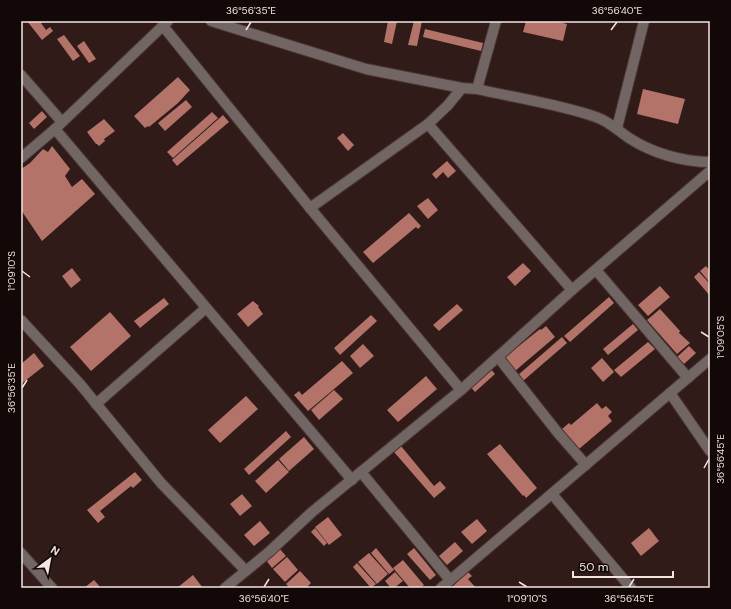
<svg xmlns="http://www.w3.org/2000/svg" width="731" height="609" font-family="'DM Sans',sans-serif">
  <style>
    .building { fill: #b37369 }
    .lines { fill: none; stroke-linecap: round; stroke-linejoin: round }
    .street-casing { stroke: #4b3734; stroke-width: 12 }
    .street { stroke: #726664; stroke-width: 10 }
    .ticks { fill: none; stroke: #f4e4e2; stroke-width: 1.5 }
    .neatline { fill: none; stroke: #f4e4e2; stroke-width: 1.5 }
    .ticks-label { font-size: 10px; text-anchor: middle; fill: #f4e4e2 }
  </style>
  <rect width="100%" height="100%" fill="#301b18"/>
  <g class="building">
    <polygon points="27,21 44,21 41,23 46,30 50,27 53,31 42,40"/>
    <polygon points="388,21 397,21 392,44 384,42"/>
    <polygon points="414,21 422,21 417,46 408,45"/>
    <polygon points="526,21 554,21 567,24 563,41 523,32"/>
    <polygon points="425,29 483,43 481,51 423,37"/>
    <polygon points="64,35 80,56 73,61 57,39"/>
    <polygon points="84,41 96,59 89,63 77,46"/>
    <polygon points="178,77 190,90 178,103 149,127 148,126 145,128 134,116"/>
    <polygon points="643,89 685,99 678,124 637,114"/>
    <polygon points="186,100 192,107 165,131 158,123"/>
    <polygon points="42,111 47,117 34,129 29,123"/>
    <polygon points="212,112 218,118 173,158 167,152"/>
    <polygon points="223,115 229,122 177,166 172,160"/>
    <polygon points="104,119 115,131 104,139 105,141 99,146 97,144 96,144 87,132"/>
    <polygon points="343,133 354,145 348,151 337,138"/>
    <polygon points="52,146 70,169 65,176 72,187 82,179 95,194 42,241 21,210 21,169 30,163 43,149 48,152"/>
    <polygon points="447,161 456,171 448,178 443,172 436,179 432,174"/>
    <polygon points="428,198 438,210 428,219 417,206"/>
    <polygon points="409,213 421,226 418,229 416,227 373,263 363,252"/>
    <polygon points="523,263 531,271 515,286 507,277"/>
    <polygon points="706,266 710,271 710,283 700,271"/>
    <polygon points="72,268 81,280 71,288 62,276"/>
    <polygon points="699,272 710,284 710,296 694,277"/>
    <polygon points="660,286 670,297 648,316 638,305"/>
    <polygon points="609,297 614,303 570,342 564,336"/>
    <polygon points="164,298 169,304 140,328 134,321"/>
    <polygon points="253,301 259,306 258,307 263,314 248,327 237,314"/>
    <polygon points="457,304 463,310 439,331 433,325"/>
    <polygon points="660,309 680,331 679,333 690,343 677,354 647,320"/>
    <polygon points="110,312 131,336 91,371 70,347"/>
    <polygon points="371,315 377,321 340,355 334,348"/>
    <polygon points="633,324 638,330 608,355 603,349"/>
    <polygon points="546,326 555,337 515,371 504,358 540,329 541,330"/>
    <polygon points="562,337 567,343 523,381 518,375"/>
    <polygon points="648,342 655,349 621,377 614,370"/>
    <polygon points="363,344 374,356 360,368 350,356"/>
    <polygon points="689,346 696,353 684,364 677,357"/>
    <polygon points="34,353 44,366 21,384 21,364"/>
    <polygon points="602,358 614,372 603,382 591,368"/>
    <polygon points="342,361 353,373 308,411 294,395 299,391 302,395"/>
    <polygon points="490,368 495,374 475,392 470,386"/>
    <polygon points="426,376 437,389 398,422 387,410"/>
    <polygon points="334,390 343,399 319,420 311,410"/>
    <polygon points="246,396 258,409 220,443 208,430"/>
    <polygon points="597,403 602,409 606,406 612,412 608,416 612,421 579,449 562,429 569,423 571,425"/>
    <polygon points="286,431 291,437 249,475 244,469"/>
    <polygon points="304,437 314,449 289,471 279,459"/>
    <polygon points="500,444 537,488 526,498 524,495 523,496 487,454"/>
    <polygon points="401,446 434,486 440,481 446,488 434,498 394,452"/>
    <polygon points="278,460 289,472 266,493 255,481"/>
    <polygon points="135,472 142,480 133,488 131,486 100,511 105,517 98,523 87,510"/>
    <polygon points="242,494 252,506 240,516 230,504"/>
    <polygon points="328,517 342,535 329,545 315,527"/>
    <polygon points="477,519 487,531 472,544 461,532"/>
    <polygon points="260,521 270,533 254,546 244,535"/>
    <polygon points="315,528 327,543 324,546 311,532"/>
    <polygon points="649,528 659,541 641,556 631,543"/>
    <polygon points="455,542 463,551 447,565 439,556"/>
    <polygon points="279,548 286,556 272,568 266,560"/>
    <polygon points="376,548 394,570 389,574 371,553"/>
    <polygon points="414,548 436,575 430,580 407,554"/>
    <polygon points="369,553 388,574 377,584 358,562"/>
    <polygon points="287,557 298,570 285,582 273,569"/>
    <polygon points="403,560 424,585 420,588 410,588 393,568"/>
    <polygon points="357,563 376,584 371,588 353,567"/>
    <polygon points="300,571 311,583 306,588 290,588 286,584"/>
    <polygon points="395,572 403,581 394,588 391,588 385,581"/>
    <polygon points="468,572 472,576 468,579 476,588 453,588 452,587"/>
    <polygon points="193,575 203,588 177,588"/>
    <polygon points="94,580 101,588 84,588"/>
  </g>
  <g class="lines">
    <g class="street-casing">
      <g id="street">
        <path d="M211,21L366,69L462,88L477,89C516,98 558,104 596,117C610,122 617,130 629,138C652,153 683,162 710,162"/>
        <polyline points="163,26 310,208 428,124 448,105 462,88"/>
        <polyline points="21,75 62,122"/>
        <polyline points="477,89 496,21"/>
        <polyline points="428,124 572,290"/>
        <polyline points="617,128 644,21"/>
        <polyline points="55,129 352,480"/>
        <polyline points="21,158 55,129 168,21"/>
        <polyline points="310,208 461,390"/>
        <polyline points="596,270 688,378"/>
        <polyline points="21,320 80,384 161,483 246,571"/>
        <polyline points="498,357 558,433 586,465"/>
        <polyline points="670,393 710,451"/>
        <polyline points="96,404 206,308"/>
        <polyline points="361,472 450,580"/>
        <polyline points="552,494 631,588"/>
        <polyline points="21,553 52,588"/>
        <polyline points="225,588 269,552 312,512 461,390 572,290 710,171"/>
        <polyline points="441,588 710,359"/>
      </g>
    </g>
    <use href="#street" class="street"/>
  </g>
  <path class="ticks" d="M246,30L251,22M611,30L617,22M22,271L30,277M701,332L709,337M22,388L27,380M704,468L709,459M519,582L527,587M264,587L269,579M629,587L634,579"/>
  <rect width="731" height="609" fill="none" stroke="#120807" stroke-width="44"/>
  <g transform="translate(50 559) rotate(32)" stroke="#120807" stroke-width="3" paint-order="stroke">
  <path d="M0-3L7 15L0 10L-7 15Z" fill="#f4e4e2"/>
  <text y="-6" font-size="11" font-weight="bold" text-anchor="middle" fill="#f4e4e2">N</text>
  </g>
  <path d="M573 571v6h100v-6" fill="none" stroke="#f4e4e2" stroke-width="2"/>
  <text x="579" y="571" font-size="12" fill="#f4e4e2" stroke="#120807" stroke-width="3" paint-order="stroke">50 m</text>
  <rect x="22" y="22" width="687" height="565" class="neatline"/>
  <g class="ticks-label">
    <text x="251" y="14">36°56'35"E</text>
    <text x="617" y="14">36°56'40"E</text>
    <text transform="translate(11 271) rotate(-90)" y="4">1°09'10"S</text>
    <text transform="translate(720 337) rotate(-90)" y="4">1°09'05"S</text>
    <text transform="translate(11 388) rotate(-90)" y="4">36°56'35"E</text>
    <text transform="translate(720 459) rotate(-90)" y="4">36°56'45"E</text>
    <text x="264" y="602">36°56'40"E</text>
    <text x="527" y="602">1°09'10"S</text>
    <text x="629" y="602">36°56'45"E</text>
  </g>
</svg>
